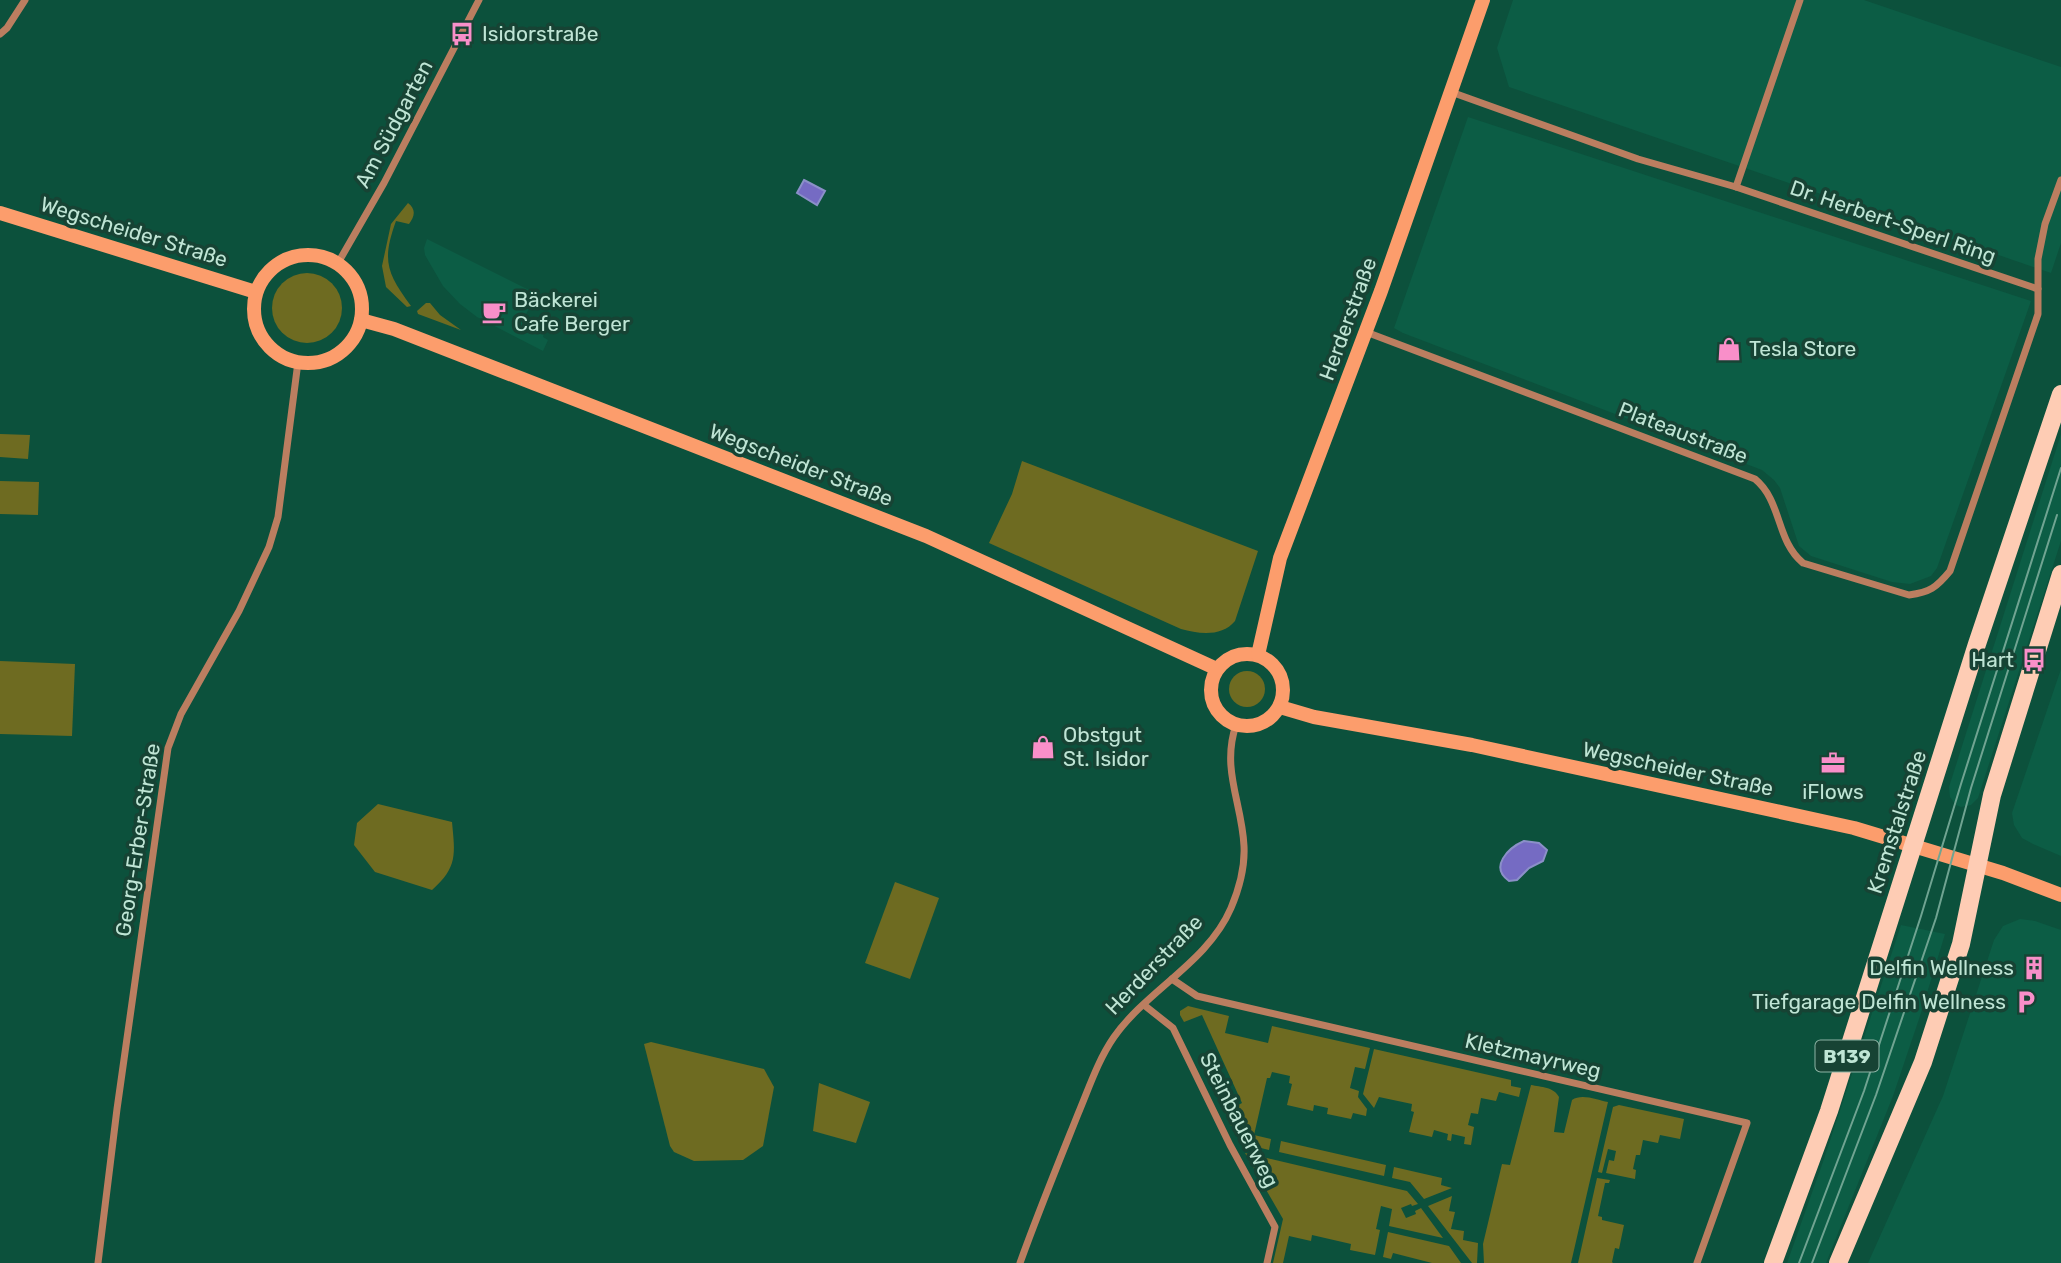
<svg xmlns="http://www.w3.org/2000/svg" width="2061" height="1263" font-family="Rubik,sans-serif">
  <style>
    .built { fill: #0c5d45 }
    .green { fill: #6e6b21 }
    .water { fill: #756bc3; stroke: #8b90c8; stroke-width: 2 }
    .lines { fill: none; stroke-linecap: round; stroke-linejoin: round }
    .street { stroke: #bb7e60; stroke-width: 7 }
    .secondary { stroke: #fc9d6c; stroke-width: 14 }
    .primary { stroke: #feccb4; stroke-width: 18 }
    .tram { stroke: #70a492; stroke-width: 2 }
    .labels { text-anchor: middle; stroke-width: 7; stroke-linejoin: round; paint-order: stroke }
    .shield { fill: #174334; stroke: #8db4a5; stroke-width: 2 }
    .shield-label { font-size: 19px; font-weight: bold; fill: #bfe5d5 }
    .poi-label { font-size: 21px; fill: #bfe5d5; stroke: #174334; text-anchor: start }
    .street-label { font-size: 21px; fill: #bfe5d5; stroke: #174334 }
  </style>
  <rect width="100%" height="100%" fill="#0c513c"/>
  <g class="built">
    <polygon points="1513,0 1864,0 2061,67 2061,243 2051,273 1509,87 1497,48"/>
    <polygon points="1468,117 2031,301 1943,551 1937,568 1931,576 1910,584 1892,582 1811,556 1799,546 1780,488 1774,480 1762,470 1403,333 1394,328"/>
    <polygon points="427,239 537,294 525,316 543,325 539,331 544,333 543,337 548,340 543,351 477,317 460,304 443,286 425,255 424,248"/>
    <polygon points="2061,434 2061,541 1978,798 1971,805 1961,807 1956,805 1950,797 1949,787"/>
    <polygon points="2061,669 2061,856 2033,844 2022,838 2014,825 2012,813"/>
    <polygon points="2020,919 2035,921 2061,930 2061,1263 1868,1263 1943,1096 1994,940 2003,926"/>
    <polygon points="1901,925 1945,934 1920,1016 1893,1096 1826,1263 1787,1263 1824,1159"/>
  </g>
  <g class="green">
    <path d="M408,203C416,209 415,216 409,224L396,221C382,260 386,272 411,306L407,307L386,287L382,266L391,224Z"/>
    <circle cx="307" cy="308" r="35"/>
    <polygon points="426,303 430,303 440,315 461,330 418,314 417,311"/>
    <polygon points="0,434 30,435 28,459 0,457"/>
    <path d="M1022,461L1258,551L1235,621C1222,637 1199,634 1181,629L989,543L1012,494Z"/>
    <polygon points="0,481 39,482 38,515 0,514"/>
    <polygon points="0,661 75,664 72,736 0,734"/>
    <circle cx="1247" cy="689" r="18"/>
    <path d="M378,804L452,822C455,854 458,867 432,890L375,872L354,845L357,823Z"/>
    <polygon points="895,882 939,898 910,979 865,963"/>
    <polygon points="1188,1006 1229,1016 1225,1033 1268,1043 1272,1026 1370,1048 1365,1069 1355,1067 1350,1088 1359,1091 1358,1097 1367,1109 1366,1116 1353,1113 1351,1119 1327,1114 1328,1108 1314,1105 1313,1111 1287,1105 1292,1084 1289,1083 1290,1076 1272,1072 1270,1078 1267,1078 1254,1135 1271,1139 1269,1150 1245,1144 1246,1122 1244,1121 1231,1126 1226,1112 1242,1103 1202,1015 1184,1022 1180,1015 1180,1011"/>
    <polygon points="651,1042 764,1069 774,1087 763,1146 743,1160 694,1161 674,1152 670,1146 644,1044"/>
    <polygon points="1374,1049 1511,1080 1511,1086 1521,1088 1519,1097 1499,1092 1496,1101 1481,1098 1478,1114 1471,1113 1468,1125 1474,1127 1471,1145 1464,1144 1465,1137 1452,1134 1451,1141 1447,1140 1448,1134 1434,1130 1432,1137 1409,1132 1414,1112 1411,1111 1412,1104 1379,1097 1374,1108 1363,1094"/>
    <polygon points="819,1083 870,1102 856,1143 813,1131"/>
    <path d="M1531,1085C1541,1087 1554,1087 1559,1097L1554,1132L1564,1133L1572,1100C1582,1093 1597,1100 1608,1102L1571,1263H1484L1483,1244L1502,1164L1510,1165Z"/>
    <polygon points="1619,1105 1684,1119 1680,1139 1660,1135 1658,1143 1643,1140 1640,1155 1636,1155 1633,1169 1636,1170 1635,1179 1606,1173 1609,1160 1614,1161 1616,1151 1608,1149 1602,1173 1598,1172 1613,1107"/>
    <polygon points="1281,1141 1386,1165 1384,1176 1279,1152"/>
    <polygon points="1245,1153 1407,1191 1418,1204 1412,1206 1411,1204 1401,1208 1406,1218 1416,1214 1415,1211 1421,1208 1443,1238 1389,1226 1392,1209 1381,1206 1376,1229 1380,1230 1375,1255 1350,1250 1351,1244 1312,1235 1311,1241 1289,1236 1283,1263 1273,1263 1283,1219"/>
    <polygon points="1394,1167 1442,1178 1441,1185 1452,1188 1424,1199 1410,1182 1392,1178"/>
    <polygon points="1597,1178 1610,1180 1609,1183 1605,1183 1598,1216 1602,1217 1602,1220 1624,1225 1619,1249 1615,1248 1612,1262 1613,1263 1578,1263"/>
    <polygon points="1452,1196 1449,1211 1455,1212 1451,1229 1464,1231 1463,1240 1478,1243 1477,1263 1472,1263 1428,1206"/>
    <polygon points="1388,1232 1449,1246 1461,1263 1432,1263 1393,1253 1391,1259 1383,1257"/>
  </g>
  <g class="water">
    <polygon points="804,180 825,191 817,205 797,193"/>
    <path d="M1524,841L1539,843L1547,850L1543,861L1529,868L1517,880L1509,881C1489,867 1508,848 1524,841Z"/>
  </g>
  <g class="lines">
    <g class="street">
      <polyline points="0,34 7,28 25,0"/>
      <polyline points="1451,92 1638,159 1736,187 2038,289"/>
      <polyline points="1736,187 1800,0"/>
      <polyline points="338,263 384,183 479,0"/>
      <path d="M1366,332L1755,479C1782,501 1776,541 1803,563L1909,595C1930,592 1936,588 1950,571L2038,314V259L2045,224L2061,180"/>
      <polyline points="1172,979 1197,996 1747,1123 1697,1263"/>
      <polyline points="1144,1005 1173,1028 1230,1145 1275,1227 1267,1263"/>
      <polyline points="98,1263 117,1109 168,748 181,714 239,611 269,547 278,517 298,362"/>
      <path d="M1020,1263C1038,1213 1058,1164 1078,1114C1089,1088 1098,1060 1114,1037C1147,990 1208,962 1231,908C1239,889 1245,866 1244,846C1242,803 1221,769 1236,725"/>
    </g>
    <g class="secondary">
      <polyline points="0,213 256,292"/>
      <circle cx="308" cy="309" r="54"/>
      <polyline points="361,320 394,329 926,536 1217,669"/>
      <circle cx="1247" cy="690" r="36"/>
      <polyline points="1258,655 1280,558 1381,291 1483,0"/>
      <polyline points="1280,707 1314,717 1472,745 1854,828 2003,873 2061,895"/>
    </g>
    <g class="primary">
      <polyline points="1773,1263 1829,1111 1977,644 2061,394"/>
      <polyline points="1838,1263 1923,1062 1961,944 1992,795 2061,574"/>
    </g>
    <g class="tram">
      <polyline points="1799,1263 1864,1091 1921,916 1961,784 2061,468"/>
      <polyline points="1812,1263 1876,1095 1936,918 1971,788 2057,515"/>
    </g>
  </g>
  <defs>
    <g id="bus-bare" transform="scale(1.89)"><path d="M-5-6H5V4H4V6H2V4H-2V6H-4V4H-5ZM-3.5-4V0h7V-4ZM-3.5 1.2v1.5H-2V1.2ZM2 1.2v1.5H3.5V1.2Z" fill="#f98fc9" stroke="#174334" stroke-width="2.5" paint-order="stroke"/></g>
    <g id="cafe-bare" transform="scale(1.89)"><path d="M-5.5-4.5H6V0H3Q3 3.5 0 3.5H-2.5Q-5.5 3.5-5.5 0ZM3-3.2v2h1.7v-2ZM-6 4.5H4V6H-6Z" fill="#f98fc9" stroke="#174334" stroke-width="2.5" paint-order="stroke"/></g>
    <g id="shop-bare" transform="scale(1.89)"><path d="M-5-2.5h2.3a2.7 3.5 0 0 1 5.4 0H5L5.5 6h-11ZM-1.5-2.5h3a1.5 2.3 0 0 0-3 0Z" fill="#f98fc9" stroke="#174334" stroke-width="2.5" paint-order="stroke"/></g>
    <g id="office-bare" transform="scale(1.89)"><path d="M-6-3h4V-5.5h4V-3h4V5H-6ZM-1-4.5V-3h2v-1.5ZM-6 0V1H6V0Z" fill="#f98fc9" stroke="#174334" stroke-width="2.5" paint-order="stroke"/></g>
    <g id="building-bare" transform="scale(1.89)"><path d="M-4-6H4V6H1V3H-1V6H-4ZM-2.5-4.3h1.7v1.8h-1.7ZM.8-4.3h1.7v1.8H.8ZM-2.5-1h1.7V.8h-1.7ZM.8-1h1.7V.8H.8Z" fill="#f98fc9" stroke="#174334" stroke-width="2.5" paint-order="stroke"/></g>
    <g id="parking-bare" transform="scale(1.89)"><path d="M-3.5-5.5H1a3.5 3.5 0 0 1 0 7H-1V5.5H-3.5ZM-1-3.4V-.6H.8a1.4 1.4 0 0 0 0-2.8Z" fill="#f98fc9" stroke="#174334" stroke-width="2.5" paint-order="stroke"/></g>
  </defs>
  <g fill-rule="evenodd">
    <use href="#bus-bare" x="462" y="34"/>
    <use href="#cafe-bare" x="494" y="312"/>
    <use href="#shop-bare" x="1729" y="349"/>
    <use href="#bus-bare" x="2034" y="660"/>
    <use href="#shop-bare" x="1043" y="747"/>
    <use href="#office-bare" x="1833" y="763"/>
    <use href="#building-bare" x="2034" y="968"/>
    <use href="#parking-bare" x="2026" y="1002"/>
  </g>
  <g class="labels">
    <rect class="shield" x="1815.5" y="1040.5" width="63" height="31" rx="5"/>
    <g class="shield-label">
      <text x="1847" y="1063">B139</text>
    </g>
    <g class="poi-label">
      <text x="482" y="41">Isidorstraße</text>
      <text x="514" y="307">Bäckerei<tspan x="514" dy="24">Cafe Berger</tspan></text>
      <text x="1749" y="356">Tesla Store</text>
      <text x="2014" y="667" text-anchor="end">Hart</text>
      <text x="1063" y="742">Obstgut<tspan x="1063" dy="24">St. Isidor</tspan></text>
      <text x="1833" y="799" text-anchor="middle">iFlows</text>
      <text x="2014" y="975" text-anchor="end">Delfin Wellness</text>
      <text x="2006" y="1009" text-anchor="end">Tiefgarage Delfin Wellness</text>
    </g>
    <g class="street-label">
      <text transform="translate(394 124) rotate(-62)" y="7">Am Südgarten</text>
      <text transform="translate(1893 222) rotate(19)" y="7">Dr. Herbert-Sperl Ring</text>
      <text transform="translate(134 232) rotate(17)" y="7">Wegscheider Straße</text>
      <text transform="translate(1348 319) rotate(-70)" y="7">Herderstraße</text>
      <text transform="translate(1683 433) rotate(21)" y="7">Plateaustraße</text>
      <text transform="translate(801 465) rotate(21)" y="7">Wegscheider Straße</text>
      <text transform="translate(1678 769) rotate(12)" y="7">Wegscheider Straße</text>
      <text transform="translate(1897 822) rotate(-72)" y="7">Kremstalstraße</text>
      <text transform="translate(138 840) rotate(-81)" y="7">Georg-Erber-Straße</text>
      <text transform="translate(1154 965) rotate(-46)" y="7">Herderstraße</text>
      <text transform="translate(1533 1056) rotate(13)" y="7">Kletzmayrweg</text>
      <text transform="translate(1239 1120) rotate(63)" y="7">Steinbauerweg</text>
    </g>
  </g>
</svg>
